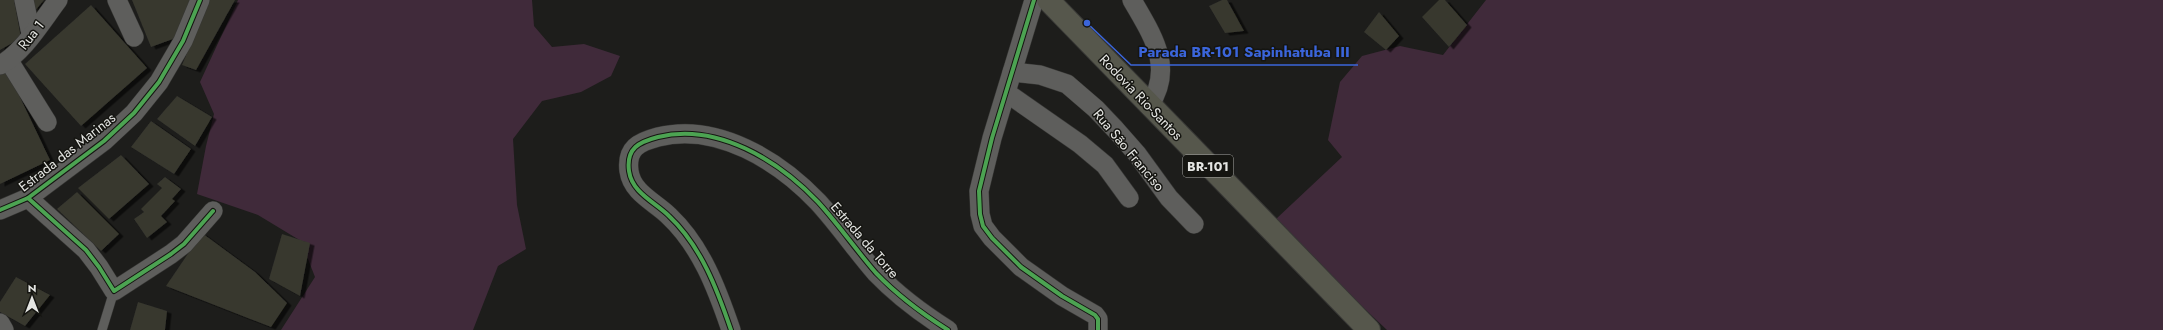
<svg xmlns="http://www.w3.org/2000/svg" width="2163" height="330" font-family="Jost,sans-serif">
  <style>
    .green { fill: #402a3a }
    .building { fill: #37372f; filter: url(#shadow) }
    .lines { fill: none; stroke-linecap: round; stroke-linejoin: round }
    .service-casing { stroke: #373735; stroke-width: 10 }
    .minor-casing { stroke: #373735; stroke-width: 20 }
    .trunk-casing { stroke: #373735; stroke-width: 24 }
    .service { stroke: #5e5e5c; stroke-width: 9 }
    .minor { stroke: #5e5e5c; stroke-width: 19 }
    .trunk { stroke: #56574c; stroke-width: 22 }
    .cycleway-casing { stroke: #151511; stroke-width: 6 }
    .cycleway { stroke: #4ca352; stroke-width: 4 }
    .labels { text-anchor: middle; stroke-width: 3; stroke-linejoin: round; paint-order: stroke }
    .shield { fill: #151511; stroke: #a7a7a4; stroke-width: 1 }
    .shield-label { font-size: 13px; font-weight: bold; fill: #e5e6e3 }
    .street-label { font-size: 14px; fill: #e5e6e3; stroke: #151511 }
    .leader { fill: none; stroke: #3b65da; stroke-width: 1.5 }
    .callout-dot { fill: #3b65da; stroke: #151511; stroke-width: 1.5 }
    .callout-label { font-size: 15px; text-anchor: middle; font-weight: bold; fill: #3b65da; stroke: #151511; stroke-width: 3; stroke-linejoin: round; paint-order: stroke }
  </style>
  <defs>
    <filter id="shadow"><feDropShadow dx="4.5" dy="2.5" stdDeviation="0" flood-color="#0009"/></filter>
  </defs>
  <rect width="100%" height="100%" fill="#1d1d1b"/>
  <g class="green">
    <polygon points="238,0 532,0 534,26 552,47 584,44 620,56 611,76 581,92 542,101 513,139 517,205 526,249 498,266 473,330 281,330 315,277 301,241 258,215 197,194 206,146 214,114 200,82"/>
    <polygon points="1486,0 2163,0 2163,330 1387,330 1325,271 1276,219 1342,157 1328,140 1340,82 1362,56 1400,46 1443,55"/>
  </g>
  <g class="building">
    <polygon points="0,0 14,0 21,38 0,50"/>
    <polygon points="32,0 44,0 34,12"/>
    <polygon points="132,0 192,0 181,36 151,47"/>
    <polygon points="209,0 235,0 196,70 182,65"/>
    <polygon points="1222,0 1227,0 1244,31 1225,33 1209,6"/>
    <polygon points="1439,0 1445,0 1467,25 1449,47 1422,17"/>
    <polygon points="91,5 147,68 81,126 25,64"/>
    <polygon points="1379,12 1399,36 1386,50 1364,32"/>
    <polygon points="8,72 50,160 0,184 0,75"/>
    <polygon points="177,96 212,117 195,146 157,119"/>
    <polygon points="151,121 191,149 174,174 131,147"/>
    <polygon points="121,155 149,184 109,219 78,188"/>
    <polygon points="165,177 181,189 172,199 175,201 161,216 167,222 147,238 134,219 144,212 141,209 162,188 157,184"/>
    <polygon points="77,192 119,234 101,251 57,209"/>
    <polygon points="202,233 255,272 287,303 271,327 166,286"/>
    <polygon points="282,234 310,243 300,296 269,279"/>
    <polygon points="16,277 50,295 25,326 0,312 0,302"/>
    <polygon points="138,302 167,311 165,330 130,330"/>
  </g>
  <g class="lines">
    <g class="service-casing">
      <polyline id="service" points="102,330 114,291"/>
    </g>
    <g class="minor-casing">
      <g id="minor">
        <polyline points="24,0 31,34"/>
        <polyline points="117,0 134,37"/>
        <polyline points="1034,0 992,138 979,191 980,214 983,226 992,238 1021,267 1062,296 1095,315 1098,319 1098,330"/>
        <path d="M1132,0C1152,35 1175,67 1149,106"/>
        <polyline points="9,61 47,122"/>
        <path d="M0,65C23,53 42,21 58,0"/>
        <polyline points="1012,72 1040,75 1067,84 1096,109 1115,129 1137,154 1169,198 1194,224"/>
        <polyline points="1007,93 1080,144 1105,165 1129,198"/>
        <polyline points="28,198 86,250 99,267 114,291 171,254 184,244 213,211"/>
        <polyline points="0,210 28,198 104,141 134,113 159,82 183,41 200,0"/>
        <polyline points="0,323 4,330"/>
        <path d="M731,330C717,289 701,246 669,216C655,202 632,193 629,171C626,148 639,142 658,137C717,122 779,161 818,202C839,225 856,250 876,273C898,296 921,313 948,330"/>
      </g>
    </g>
    <g class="trunk-casing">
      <polyline id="trunk" points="1048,0 1369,330"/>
    </g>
    <use href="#service" class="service"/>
    <use href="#minor" class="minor"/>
    <use href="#trunk" class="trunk"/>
    <g class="cycleway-casing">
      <g id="cycleway">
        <polyline points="1034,0 992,138 979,191 980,214 983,226 992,238 1021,267 1062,296 1095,315 1098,319 1098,330"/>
        <polyline points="28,198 86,250 99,267 114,291 171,254 184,244 213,211"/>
        <polyline points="0,210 28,198 104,141 134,113 159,82 183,41 200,0"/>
        <path d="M731,330C717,289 701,246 669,216C655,202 632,193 629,171C626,148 639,142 658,137C717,122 779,161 818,202C839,225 856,250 876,273C898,296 921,313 948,330"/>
      </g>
    </g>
    <use href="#cycleway" class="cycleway"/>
  </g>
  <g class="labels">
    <rect class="shield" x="1183" y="155" width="50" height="22" rx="3"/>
    <g class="shield-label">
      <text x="1208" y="171">BR-101</text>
    </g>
    <g class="street-label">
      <text transform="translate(31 35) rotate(-52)" y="5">Rua 1</text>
      <text transform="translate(1141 97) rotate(46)" y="5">Rodovia Rio-Santos</text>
      <text transform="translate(1129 150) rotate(50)" y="5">Rua São Franciso</text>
      <text transform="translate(67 152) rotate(-38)" y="5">Estrada das Marinas</text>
      <text transform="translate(865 240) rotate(49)" y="5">Estrada da Torre</text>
    </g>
  </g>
  <path class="leader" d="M1087 23L1131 65H1358"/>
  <circle class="callout-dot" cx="1087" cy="23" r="4"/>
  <g class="callout-label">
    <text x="1244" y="57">Parada BR-101 Sapinhatuba III</text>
  </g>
  <g transform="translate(32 298)" stroke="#151511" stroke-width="3" paint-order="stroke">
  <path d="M0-3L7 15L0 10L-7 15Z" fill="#e5e6e3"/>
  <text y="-6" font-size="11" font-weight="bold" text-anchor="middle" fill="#e5e6e3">N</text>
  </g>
</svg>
